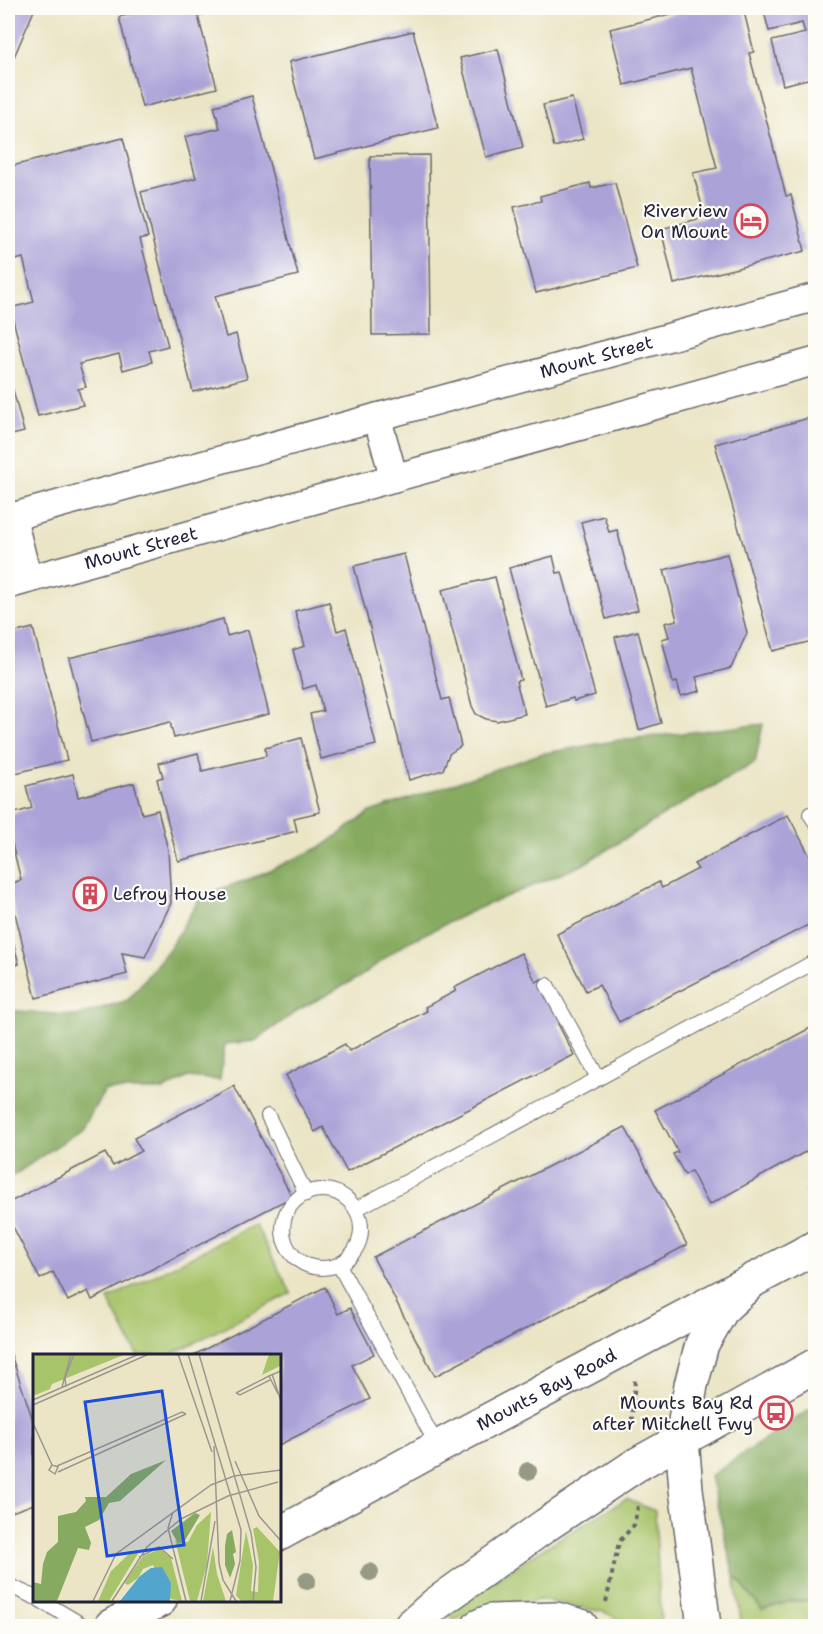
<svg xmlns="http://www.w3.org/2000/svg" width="823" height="1634" font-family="'Shantell Sans',sans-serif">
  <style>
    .green { fill: #a8c46b; stroke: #657353; stroke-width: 1.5 }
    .forest { fill: #86aa5f; stroke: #54664d; stroke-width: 1.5 }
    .building { fill: #aba3d8 }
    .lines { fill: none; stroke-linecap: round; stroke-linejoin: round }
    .lane-casing { stroke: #68666c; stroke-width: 16 }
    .street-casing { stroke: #68666c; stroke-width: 30 }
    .primary-casing { stroke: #68666c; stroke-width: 36 }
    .highway-casing { stroke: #68666c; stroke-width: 36 }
    .path { stroke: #68666c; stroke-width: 4; stroke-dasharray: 4.5 4.5; stroke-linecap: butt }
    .lane { stroke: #fff; stroke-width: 14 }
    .street { stroke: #fff; stroke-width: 27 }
    .primary { stroke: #fff; stroke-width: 33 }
    .highway { stroke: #fff; stroke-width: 33 }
    .tree { fill: #969983 }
    .labels { text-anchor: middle; stroke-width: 4.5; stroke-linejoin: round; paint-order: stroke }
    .poi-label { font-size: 18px; fill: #22223b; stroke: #fdfcf7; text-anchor: end }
    .street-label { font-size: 18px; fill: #22223b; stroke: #fdfcf7 }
    .inset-road { fill: none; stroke: #9b978e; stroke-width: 1.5 }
    .view { fill: #1d4ed8; fill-opacity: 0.15; stroke: #1d4ed8; stroke-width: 3 }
    .inset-edge { fill: none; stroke: #22223b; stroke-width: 3 }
  </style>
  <rect width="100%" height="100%" fill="#fdfcf7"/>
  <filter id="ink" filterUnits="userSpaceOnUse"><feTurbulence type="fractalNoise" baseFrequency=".0167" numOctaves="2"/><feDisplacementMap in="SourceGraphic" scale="12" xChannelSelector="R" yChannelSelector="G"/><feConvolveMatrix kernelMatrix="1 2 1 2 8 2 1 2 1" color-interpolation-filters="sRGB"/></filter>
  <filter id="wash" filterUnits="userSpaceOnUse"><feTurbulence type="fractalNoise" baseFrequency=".008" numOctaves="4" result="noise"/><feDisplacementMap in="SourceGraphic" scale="24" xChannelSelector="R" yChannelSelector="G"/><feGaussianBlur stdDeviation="1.35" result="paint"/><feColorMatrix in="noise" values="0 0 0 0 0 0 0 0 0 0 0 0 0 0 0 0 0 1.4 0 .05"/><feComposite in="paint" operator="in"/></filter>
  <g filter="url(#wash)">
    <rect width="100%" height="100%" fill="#ebe5c6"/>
    <g class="green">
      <polygon points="255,1224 291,1293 170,1355 137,1355 108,1299"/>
      <polygon points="626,1499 655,1511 661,1626 633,1626 604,1612 541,1600 491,1607 454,1620 447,1612 544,1548"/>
      <polygon points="734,1575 762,1610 791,1601 815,1601 815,1626 742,1626"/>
    </g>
    <g class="forest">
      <polygon points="763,724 755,763 680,805 582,865 472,911 406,943 358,978 298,1010 255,1041 225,1044 220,1080 188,1077 164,1090 105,1090 82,1129 8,1179 8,1010 76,1016 128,1000 169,949 201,896 252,878 323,846 370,812 540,754 620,740"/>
      <polygon points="815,1406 815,1601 791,1601 762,1610 734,1575 710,1476"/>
    </g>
    <g id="blocks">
      <g class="building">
        <polygon points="8,8 35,8 8,71"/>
        <polygon points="156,8 227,8 198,16 217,88 142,107 119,17"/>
        <polygon points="695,8 743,8 754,52 749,53 786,196 791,195 805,251 674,284 661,229 705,217 693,173 717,168 691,68 624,85 610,29"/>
        <polygon points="763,8 816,8 816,77 783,85 772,41 805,33 802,23 769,31"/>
        <polygon points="413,31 438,128 314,159 289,62"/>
        <polygon points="498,49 523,147 486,157 460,58"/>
        <polygon points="252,96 298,275 215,296 226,337 236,334 247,378 193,392 141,192 196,178 185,137 220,128 214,106"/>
        <polygon points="572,98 583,139 554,147 543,105"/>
        <polygon points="123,138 148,237 140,239 168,346 149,351 152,362 123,370 119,354 79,364 86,387 78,389 83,405 38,416 10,308 34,302 23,258 8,262 8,167"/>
        <polygon points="429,155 431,334 372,335 370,156"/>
        <polygon points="590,183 591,188 615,183 637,268 536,293 514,207 541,201 540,196"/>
        <polygon points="8,371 24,432 8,436"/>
        <polygon points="816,416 816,640 773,651 715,444"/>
        <polygon points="604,516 609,532 617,530 638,610 606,619 581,522"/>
        <polygon points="404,554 442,700 449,698 461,746 449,754 443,770 409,780 354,566"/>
        <polygon points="727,554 747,633 731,668 696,677 700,691 681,696 677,682 673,683 662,639 669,637 665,623 677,620 664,570"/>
        <polygon points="553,556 557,573 562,572 595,695 574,701 573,698 546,706 509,568"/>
        <polygon points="495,577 521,680 516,681 525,714 497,721 486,719 476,714 472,706 442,590"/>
        <polygon points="329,602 337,631 346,628 376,745 321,759 310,714 323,711 316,685 303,689 293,650 305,646 295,611"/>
        <polygon points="223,619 227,636 248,630 269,714 174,738 170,722 91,742 69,658"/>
        <polygon points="33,628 67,760 8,775 8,634"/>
        <polygon points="638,631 661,723 639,730 615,637"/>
        <polygon points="301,738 320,812 294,818 297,831 178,861 157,779 163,777 159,763 198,753 202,771 266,756 265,748"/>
        <polygon points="73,774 78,797 134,783 142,814 158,810 168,850 171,903 145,957 122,953 127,974 36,998 8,885 21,880 10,836 8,837 8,815 32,808 26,786"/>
        <polygon points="788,815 816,868 816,921 619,1022 599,985 586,991 557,934 659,882 662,888 698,869 694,864"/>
        <polygon points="8,922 19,964 8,967"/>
        <polygon points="521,953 536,982 542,979 565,1022 558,1024 574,1055 347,1172 323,1127 315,1132 286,1075 345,1044 349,1051 427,1011 425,1007 456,991 454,988"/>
        <polygon points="816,1025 816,1146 709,1205 691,1171 685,1175 673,1154 678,1152 655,1110"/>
        <polygon points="234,1086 292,1197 92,1300 88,1291 68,1301 53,1272 40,1279 8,1217 8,1203 105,1153 113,1166 141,1151 134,1138"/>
        <polygon points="625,1127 687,1245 435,1376 373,1257"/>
        <polygon points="325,1287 338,1314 350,1308 374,1354 352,1365 370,1399 279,1445 279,1355 194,1355"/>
        <polygon points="8,1346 34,1423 34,1504 9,1513 8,1508"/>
      </g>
    </g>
  </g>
  <g filter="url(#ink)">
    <use href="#blocks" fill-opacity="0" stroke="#68666c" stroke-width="1.5"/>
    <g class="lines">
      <g class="lane-casing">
        <g id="lane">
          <polyline points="810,814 816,823"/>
          <polyline points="547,985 598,1078"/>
          <polyline points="268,1116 306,1194"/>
          <circle cx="322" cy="1229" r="39"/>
          <polyline points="356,1209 816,961"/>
          <polyline points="339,1265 438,1447"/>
          <polyline points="8,1585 34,1597"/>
          <polyline points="40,1600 84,1626"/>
        </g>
      </g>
      <g class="street-casing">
        <g id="street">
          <polyline points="377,417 394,478"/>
          <polyline points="12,516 28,579"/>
          <path id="s1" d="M8,518L816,297"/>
          <path id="s2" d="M8,585L816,361"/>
        </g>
      </g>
      <g class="primary-casing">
        <g id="primary">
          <path id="s3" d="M279,1534L438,1447L816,1247"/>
          <polyline points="111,1626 160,1600"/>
          <polyline points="411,1626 436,1604 546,1525 636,1465 816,1365"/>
        </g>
      </g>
      <g class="highway-casing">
        <g id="highway">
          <polyline points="479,1626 491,1621 556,1619 581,1626"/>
          <polyline points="704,1626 686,1489 682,1439 691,1385 702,1344 723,1308 753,1280"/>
        </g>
      </g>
      <g class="path">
        <polyline points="810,1188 816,1185"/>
        <polyline points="631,1430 635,1380"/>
        <polyline points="606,1602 619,1542 634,1525 638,1506"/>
      </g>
      <use href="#lane" class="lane"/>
      <use href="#street" class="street"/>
      <use href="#primary" class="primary"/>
      <use href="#highway" class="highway"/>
    </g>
    <g class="tree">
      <circle cx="528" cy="1471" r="9"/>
      <circle cx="370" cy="1572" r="9"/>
      <circle cx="307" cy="1581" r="9"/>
    </g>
  </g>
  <defs>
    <g id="hotel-ring" transform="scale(1.725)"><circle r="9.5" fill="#fdfcf7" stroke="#d1495b" stroke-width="1.5"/><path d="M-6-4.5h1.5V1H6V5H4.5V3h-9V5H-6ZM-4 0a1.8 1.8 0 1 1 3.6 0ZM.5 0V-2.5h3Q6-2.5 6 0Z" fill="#d1495b"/></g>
    <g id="building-ring" transform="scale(1.725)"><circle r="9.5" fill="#fdfcf7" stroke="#d1495b" stroke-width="1.5"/><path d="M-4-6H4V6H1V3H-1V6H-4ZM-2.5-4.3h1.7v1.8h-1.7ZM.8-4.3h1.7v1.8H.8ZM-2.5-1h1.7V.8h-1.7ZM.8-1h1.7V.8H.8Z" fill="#d1495b"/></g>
    <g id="bus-ring" transform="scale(1.725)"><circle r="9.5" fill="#fdfcf7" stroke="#d1495b" stroke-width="1.5"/><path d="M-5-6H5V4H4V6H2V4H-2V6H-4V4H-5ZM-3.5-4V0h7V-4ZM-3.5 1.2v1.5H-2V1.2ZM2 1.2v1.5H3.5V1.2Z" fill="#d1495b"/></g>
  </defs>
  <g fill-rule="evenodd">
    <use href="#hotel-ring" x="751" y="221"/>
    <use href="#building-ring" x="90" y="894"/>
    <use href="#bus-ring" x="776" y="1413"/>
  </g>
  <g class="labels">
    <g class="poi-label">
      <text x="728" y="217">Riverview<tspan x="728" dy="21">On Mount</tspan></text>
      <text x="113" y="900" text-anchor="start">Lefroy House</text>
      <text x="753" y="1409">Mounts Bay Rd<tspan x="753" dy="21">after Mitchell Fwy</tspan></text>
    </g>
    <g class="street-label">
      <text dy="6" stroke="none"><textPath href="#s1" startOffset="610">Mount Street</textPath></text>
      <text dy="6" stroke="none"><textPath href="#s2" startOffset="138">Mount Street</textPath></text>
      <text dy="6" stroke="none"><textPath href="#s3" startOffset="304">Mounts Bay Road</textPath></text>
    </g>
  </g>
  <g transform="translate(33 1354)">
    <rect width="248" height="248" fill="#ebe5c6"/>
    <path d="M0,0H93L19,30L17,35L0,42ZM236,0H247V12L229,21ZM178,158L174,210L164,247H157L142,186L155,188L164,171ZM224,173L247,198L240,247H208L203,241L213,177L220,211L218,237L225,238L226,208L220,175ZM180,193L184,220L193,247H170ZM127,195L138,204L149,247L138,245L120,211L110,215L105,224L95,231L91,229L110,202ZM99,197L106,198L76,247H65L78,217Z" fill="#a8c46b"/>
    <path d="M133,106L87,147L76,149L66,166L52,173L58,189L56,196L45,194L24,247H0V228L8,230L10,210L14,198L25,188V162L43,158L53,147L52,143H73L98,120ZM162,159L167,161L151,188L145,189L138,177ZM199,176L203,198L200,200L202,210L197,224L192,211V192L194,180Z" fill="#86aa5f"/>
    <path d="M129,213L138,229L137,247H87L107,222L118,214Z" fill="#52a6ce"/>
    <path class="inset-road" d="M145,0L179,98M155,0L208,176L207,207L197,247M166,0L218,179L223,213L220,247M239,20L248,47M29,33L38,0M33,33L32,24L41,0M203,39L207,41L237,26M203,39L236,22M245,40L236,22L248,17M0,46L106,0M0,51L116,0M0,69L19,111L25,113L22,120L16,116L19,111M181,92L186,209L190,226L203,247M202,107L226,162L248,187M24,112L149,58L153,60M25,118L153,60M140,158L135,174L153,247M106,203L126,193L140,205M60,247L83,200L178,131L201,122L248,116M79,247L114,193L148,165L195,142L245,128M168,247L182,167"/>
    <path class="view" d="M129,37L151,191L74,202L52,48Z"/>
    <rect width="248" height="248" class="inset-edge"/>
  </g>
  <rect width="823" height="1634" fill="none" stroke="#fdfcf7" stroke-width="30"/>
</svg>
